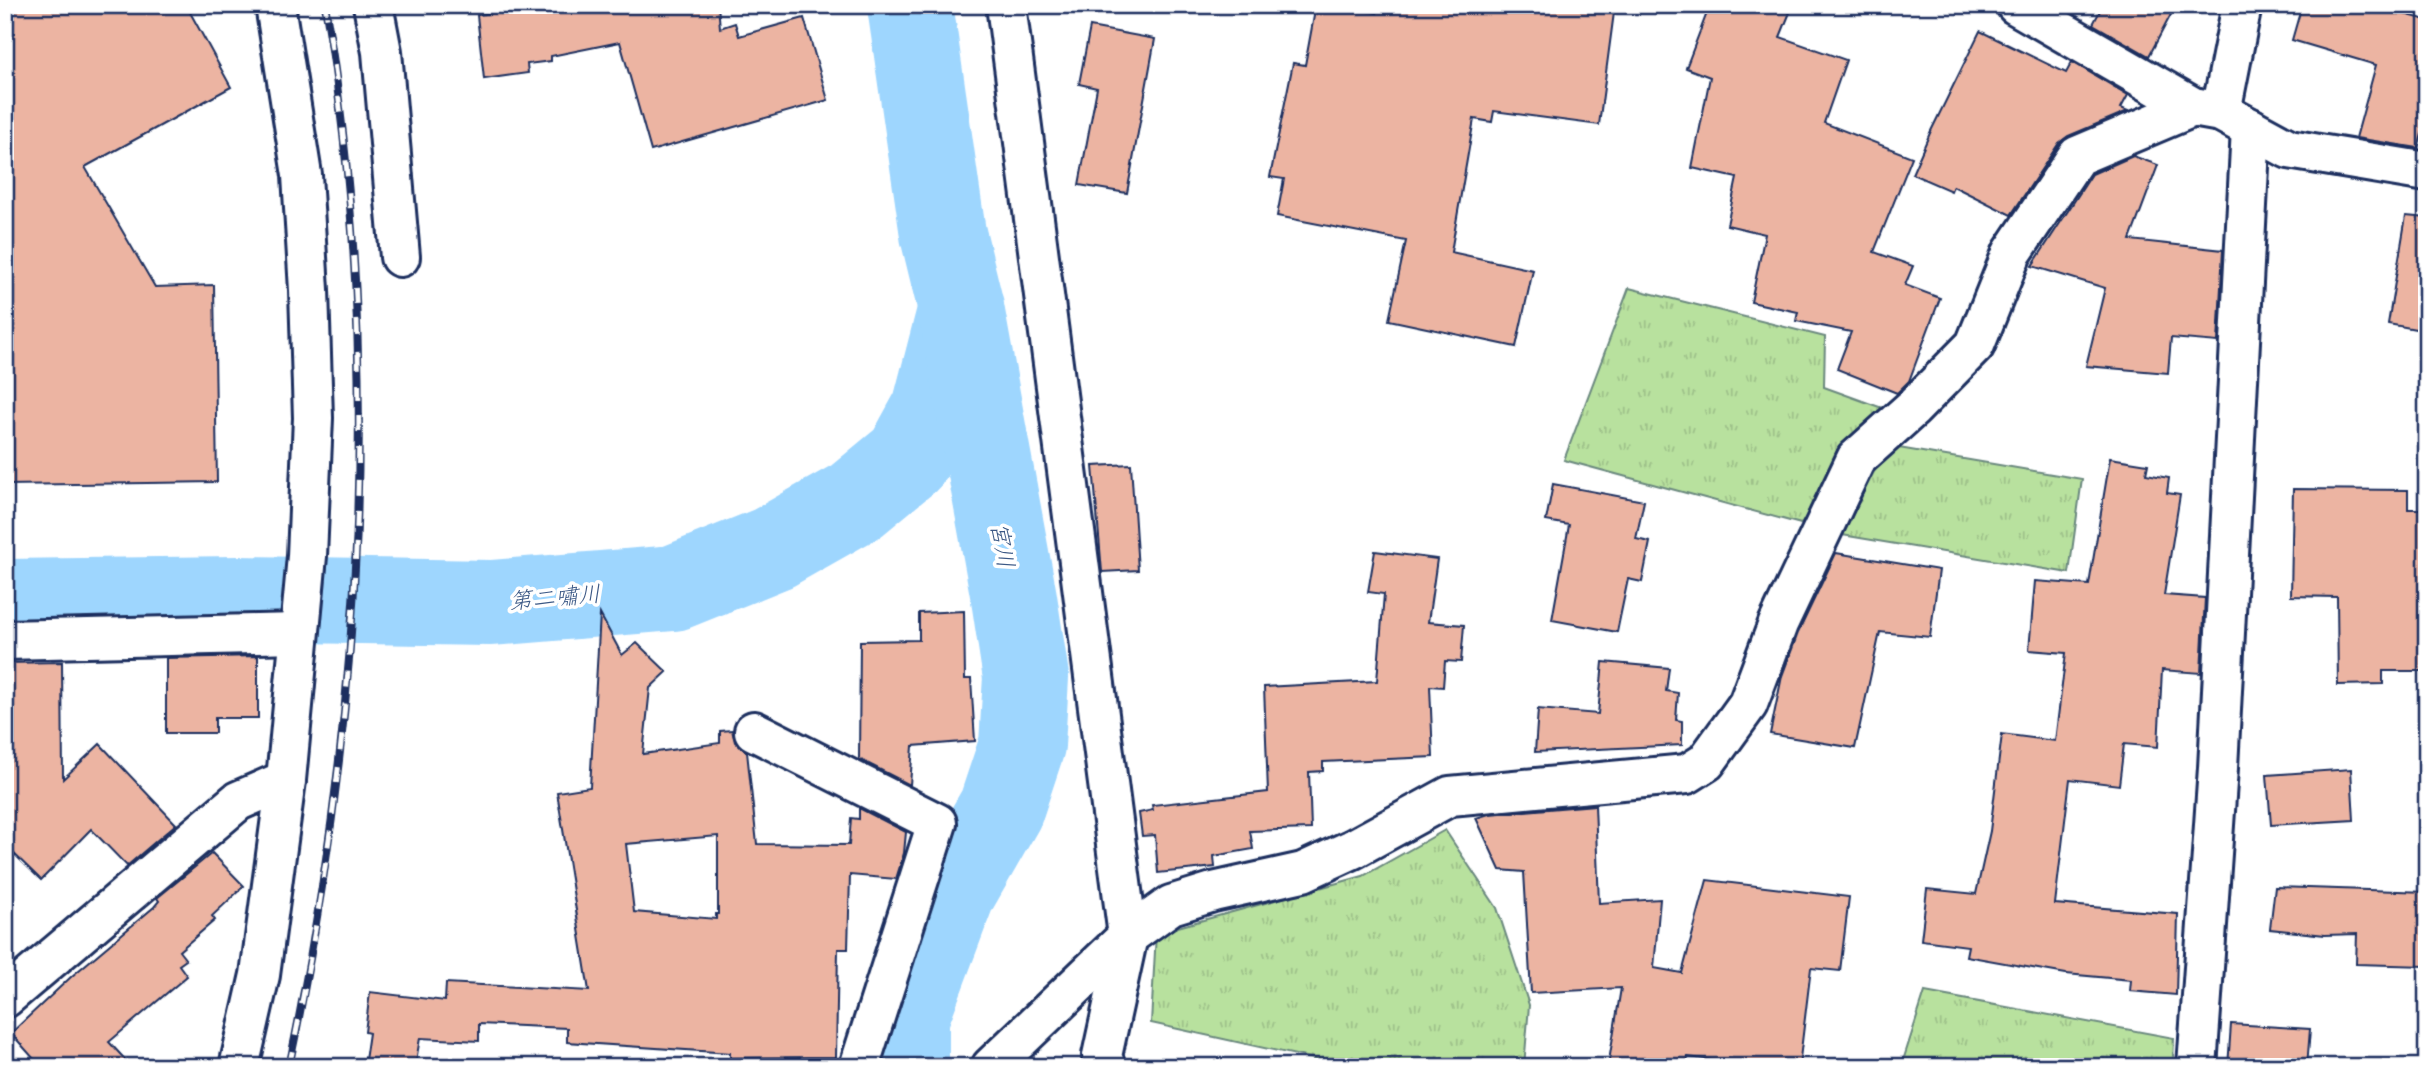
<svg xmlns="http://www.w3.org/2000/svg" width="2432" height="1072" font-family="Delius,'Klee One',sans-serif">
  <style>
    .grass { fill: url(#grass-tufts); stroke: #6a887e; stroke-width: 2 }
    .lines { fill: none; stroke-linecap: round; stroke-linejoin: round }
    .river { stroke: #9ed6fe; stroke-width: 86 }
    .building { fill: #ecb4a2; stroke: #1b2f5e; stroke-width: 2; fill-rule: evenodd }
    .minor-casing { stroke: #1b2f5e; stroke-width: 44 }
    .minor { stroke: #fff; stroke-width: 38 }
    .rail-casing { stroke: #1b2f5e; stroke-width: 8 }
    .rail { stroke: #fff; stroke-width: 5; stroke-dasharray: 16; stroke-linecap: butt }
    .labels { text-anchor: middle; stroke-width: 7; stroke-linejoin: round; paint-order: stroke }
    .water-label { font-size: 23px; font-style: italic; fill: #3c5986; stroke: #fff }
  </style>
  <defs>
    <pattern id="grass-tufts" width="24" height="20" patternUnits="userSpaceOnUse" patternTransform="scale(1.75)"><rect width="24" height="20" fill="#b8e19e"/><path d="M3 7l-1-3M5 7V3M7 7l1-3M15 17l-1-3M17 17v-4M19 17l1-3" fill="none" stroke="#9ec18a"/></pattern>
  </defs>
  <rect width="100%" height="100%" fill="#fff"/>
  <filter id="ink" filterUnits="userSpaceOnUse"><feTurbulence type="fractalNoise" baseFrequency=".0143" numOctaves="2"/><feDisplacementMap in="SourceGraphic" scale="14" xChannelSelector="R" yChannelSelector="G"/><feConvolveMatrix kernelMatrix="1 2 1 2 8 2 1 2 1" color-interpolation-filters="sRGB"/></filter>
  <g filter="url(#ink)">
    <g class="grass">
      <polygon points="1629,288 1825,337 1824,387 1885,409 1801,524 1564,460"/>
      <polygon points="1887,446 2082,479 2069,573 1842,535"/>
      <polygon points="1445,830 1497,908 1529,1005 1524,1067 1350,1067 1151,1023 1156,933 1363,876"/>
      <polygon points="1925,992 2174,1038 2173,1067 1901,1067"/>
    </g>
    <g class="lines">
      <g class="river">
        <polyline points="5,602 238,599 491,603 674,588 773,548 856,501 908,458 935,409 961,308"/>
        <polyline points="906,1067 906,1017 953,892 1001,808 1022,745 1026,677 1014,598 961,308 943,234 910,5"/>
      </g>
    </g>
    <g class="building">
      <polygon points="5,5 186,5 231,87 85,167 155,287 214,285 217,482 5,485"/>
      <polygon points="550,5 718,5 720,28 735,23 739,36 804,18 828,100 651,151 620,42 551,56 551,61 527,64 528,73 484,79 477,15"/>
      <polygon points="1316,5 1336,5 1377,13 1378,5 1615,5 1599,125 1494,111 1492,122 1474,119 1451,252 1533,270 1516,347 1389,320 1406,241 1277,216 1284,179 1270,177 1293,63 1305,65"/>
      <polygon points="1710,5 1793,5 1780,37 1846,60 1824,123 1912,157 1874,252 1913,266 1905,285 1940,298 1909,381 1897,393 1837,369 1851,332 1796,321 1798,312 1751,302 1765,234 1727,225 1737,178 1692,168 1710,77 1686,68"/>
      <polygon points="2103,5 2176,5 2149,56 2093,24"/>
      <polygon points="2302,5 2370,5 2427,20 2427,116 2418,148 2356,138 2376,65 2292,40"/>
      <polygon points="1090,27 1155,39 1127,193 1079,185 1097,88 1079,84"/>
      <polygon points="1980,31 2066,73 2072,62 2128,95 2121,108 2128,111 2068,136 2059,143 2011,215 1953,186 1951,191 1912,174 1930,133"/>
      <polygon points="2133,156 2158,165 2130,240 2223,250 2218,342 2171,338 2168,373 2086,366 2105,288 2032,266 2092,174"/>
      <polygon points="2406,216 2427,218 2427,331 2388,324"/>
      <polygon points="2110,458 2148,464 2146,474 2169,478 2167,493 2180,495 2164,595 2205,598 2201,673 2162,670 2158,747 2124,744 2119,785 2070,779 2055,904 2178,914 2176,995 2130,991 2131,980 2066,974 1966,956 1968,946 1921,940 1927,889 1976,894 1990,831 2002,734 2055,741 2066,653 2029,650 2035,581 2089,585"/>
      <polygon points="1131,464 1138,570 1102,572 1093,466"/>
      <polygon points="1553,484 1644,501 1636,539 1650,542 1642,582 1628,579 1617,632 1552,620 1569,525 1546,521"/>
      <polygon points="2293,489 2408,490 2408,509 2427,509 2427,671 2383,671 2383,684 2338,685 2337,597 2291,596"/>
      <polygon points="1375,551 1437,559 1428,622 1464,625 1461,662 1445,661 1443,687 1430,686 1433,757 1323,762 1323,771 1309,772 1311,829 1250,831 1253,849 1214,856 1215,867 1158,873 1155,835 1142,836 1139,813 1153,810 1152,805 1268,792 1264,687 1377,681 1384,594 1368,592"/>
      <polygon points="1836,553 1939,570 1930,637 1880,632 1855,748 1770,734 1782,676 1798,633"/>
      <polygon points="964,611 965,679 971,679 975,741 913,746 910,785 859,759 860,641 919,640 919,613"/>
      <path d="M600,614L622,655L637,643L667,672L650,688L643,754L720,743V731L732,730L735,742L747,752L757,844L849,845L851,818L859,819V808L906,832L904,853L896,879L850,875L848,949H838L836,1057L730,1058V1053L567,1042V1028L479,1024V1041L420,1038L415,1067H364L369,1033L365,1032L370,992L445,1001L446,983L589,991L557,792L590,787ZM718,836V914H716V919L634,912L626,844Z"/>
      <polygon points="258,656 258,718 215,718 215,733 166,733 166,658"/>
      <polygon points="62,662 63,779 100,744 176,824 127,866 91,829 41,880 5,845 5,663"/>
      <polygon points="1603,662 1669,668 1666,691 1678,693 1676,720 1682,721 1682,745 1535,752 1538,709 1598,714"/>
      <polygon points="2351,769 2354,820 2271,825 2267,775"/>
      <polygon points="1595,805 1599,903 1660,899 1654,968 1682,973 1707,880 1849,897 1840,971 1811,968 1799,1067 1771,1067 1688,1057 1686,1067 1608,1067 1621,988 1531,993 1524,872 1500,870 1476,818 1489,814"/>
      <polygon points="212,853 244,886 212,916 215,920 179,951 186,960 179,965 187,976 109,1042 132,1067 41,1067 11,1033 72,976 154,907 159,901 157,898"/>
      <polygon points="2275,887 2427,892 2427,966 2356,964 2357,934 2325,935 2270,929"/>
      <polygon points="2231,1024 2310,1029 2307,1067 2228,1067"/>
    </g>
    <g class="lines">
      <g class="minor-casing">
        <g id="minor">
          <polyline points="373,5 382,52 400,257"/>
          <polyline points="1006,5 1128,936 1102,1056 1106,1067"/>
          <polyline points="2016,5 2193,107 2221,112 2289,149 2427,172"/>
          <polyline points="2221,112 2242,5"/>
          <polyline points="5,640 299,633"/>
          <polyline points="754,731 937,823 859,1067"/>
          <polyline points="5,998 238,801 286,780"/>
          <polyline points="239,1067 260,975 286,780 307,556 313,418 309,290 302,175 275,5"/>
          <polyline points="991,1067 1128,936 1171,905 1213,892 1303,872 1353,849 1450,796 1687,774 1706,762 1748,704 1778,624 1856,459 1913,408 1975,345 2012,253 2077,156 2193,107"/>
          <polyline points="2197,1067 2218,768 2251,128"/>
        </g>
      </g>
      <use href="#minor" class="minor"/>
      <g class="rail-casing">
        <path id="rail" d="M289,1067C362,720 384,356 325,5"/>
      </g>
      <use href="#rail" class="rail"/>
    </g>
  </g>
  <g class="labels">
    <g class="water-label">
      <text transform="translate(1003 545) rotate(80)" y="8">宮川</text>
      <text transform="translate(555 597) rotate(-5)" y="8">第二嘯川</text>
    </g>
  </g>
  <rect width="2432" height="1072" fill="none" stroke="#fff" stroke-width="28"/>
  <rect x="14" y="14" width="2404" height="1044" fill="none" stroke="#1b2f5e" stroke-width="2.5" filter="url(#ink)"/>
</svg>
